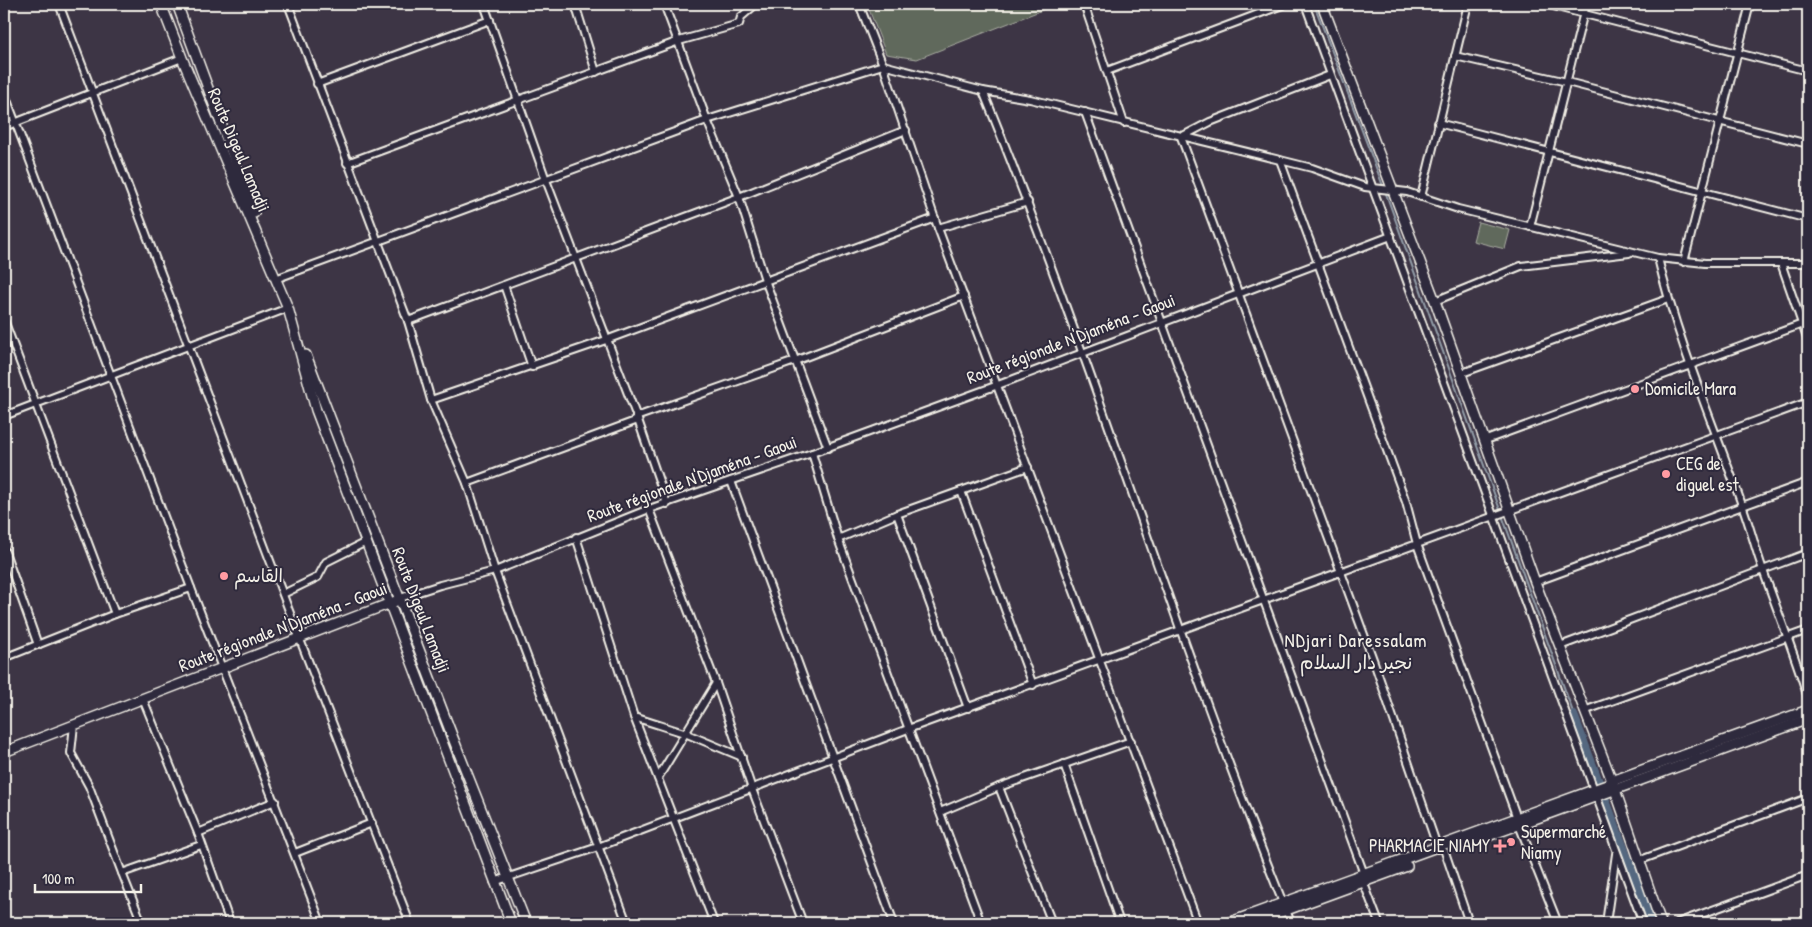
<svg xmlns="http://www.w3.org/2000/svg" width="1812" height="927" font-family="'Patrick Hand','Playpen Sans Arabic',sans-serif">
  <style>
    .green { fill: #60695c; stroke: #aaada2 }
    .lines { fill: none; stroke-linecap: round; stroke-linejoin: round }
    .stream { stroke: #949faa; stroke-width: 2 }
    .canal { stroke: #546880; stroke-width: 8 }
    .street-casing { stroke: #f4f1e8; stroke-width: 10 }
    .secondary-casing { stroke: #f4f1e8; stroke-width: 12 }
    .street { stroke: #2f2a3d; stroke-width: 6 }
    .secondary { stroke: #2f2a3d; stroke-width: 9 }
    .poi-dot { fill: #ff9aa2; stroke: #2f2a3d; stroke-width: 2 }
    .labels { text-anchor: middle; stroke-width: 4; stroke-linejoin: round; paint-order: stroke }
    .street-label { font-size: 18px; fill: #f4f1e8; stroke: #2f2a3d }
    .poi-label { font-size: 18px; fill: #f4f1e8; stroke: #2f2a3d; text-anchor: start }
    .neighbourhood-label { font-size: 19px; letter-spacing: 1px; fill: #f4f1e8; stroke: #2f2a3d }
  </style>
  <rect width="100%" height="100%" fill="#3d3545"/>
  <filter id="ink" filterUnits="userSpaceOnUse"><feTurbulence type="fractalNoise" baseFrequency=".02" numOctaves="2"/><feDisplacementMap in="SourceGraphic" scale="10" xChannelSelector="R" yChannelSelector="G"/><feConvolveMatrix kernelMatrix="1 2 1 2 8 2 1 2 1" color-interpolation-filters="sRGB"/></filter>
  <g filter="url(#ink)">
    <g class="green">
      <polygon points="867,4 1055,4 1055,5 917,59 886,54"/>
      <polygon points="1478,222 1510,230 1505,249 1473,241"/>
    </g>
    <g class="lines">
      <g class="stream">
        <polyline points="1314,4 1383,186"/>
        <path d="M1385,191C1449,365 1510,541 1574,715"/>
      </g>
      <polyline class="canal" points="1574,715 1652,923"/>
      <g class="street-casing">
        <g id="street">
          <polyline points="59,4 299,637 410,923"/>
          <polyline points="288,4 408,321 431,400 467,483 495,571 627,923"/>
          <polyline points="484,4 546,180 638,420 667,504"/>
          <polyline points="575,4 596,72"/>
          <polyline points="664,4 707,120 739,197 765,280 828,448"/>
          <polyline points="859,4 883,65 938,228 1198,923"/>
          <polyline points="1084,4 1124,123"/>
          <polyline points="1305,4 1643,923"/>
          <polyline points="1545,4 1808,71"/>
          <polyline points="1455,56 1567,82 1808,144"/>
          <polyline points="1107,71 1285,4"/>
          <polyline points="1330,75 1210,122 1181,137 1374,662 1438,849"/>
          <polyline points="317,84 490,20"/>
          <path d="M983,91C1092,358 1175,635 1283,903"/>
          <polyline points="4,92 191,588 321,923"/>
          <polyline points="1085,112 1364,874"/>
          <polyline points="1438,123 1808,219"/>
          <polyline points="4,127 182,58"/>
          <polyline points="1280,160 1406,502 1417,544 1517,818"/>
          <polyline points="347,163 679,41 739,24 741,17 756,4"/>
          <polyline points="1421,197 1468,4"/>
          <polyline points="1530,227 1586,4"/>
          <polyline points="938,228 1028,202"/>
          <path d="M1658,258C1678,343 1713,423 1742,505C1750,526 1755,548 1763,570C1778,613 1795,655 1808,698"/>
          <polyline points="1684,262 1750,4"/>
          <polyline points="1781,263 1808,341"/>
          <polyline points="278,278 707,120 883,65 983,91 1030,99 1280,160 1312,168 1365,187 1407,192 1458,209 1658,258 1705,263 1808,263"/>
          <polyline points="504,285 532,367"/>
          <polyline points="1435,301 1521,266 1629,253"/>
          <polyline points="4,320 115,614"/>
          <polyline points="408,321 739,197 906,130"/>
          <polyline points="1462,373 1668,299"/>
          <polyline points="431,400 606,340 935,218"/>
          <polyline points="4,416 288,308"/>
          <polyline points="636,417 795,361 964,296"/>
          <polyline points="1486,440 1808,322"/>
          <polyline points="812,453 838,539 897,514 1028,467"/>
          <polyline points="731,481 894,923"/>
          <polyline points="467,483 638,420"/>
          <polyline points="961,491 1033,685"/>
          <polyline points="649,509 716,683 752,789 803,923"/>
          <polyline points="897,514 968,708"/>
          <polyline points="576,537 634,717 714,923"/>
          <polyline points="838,539 981,923"/>
          <polyline points="4,549 38,645"/>
          <polyline points="1535,582 1808,482"/>
          <polyline points="283,594 318,577 326,562 366,542"/>
          <polyline points="400,598 440,585 495,571 649,509 812,453 998,385 1391,236"/>
          <polyline points="1560,646 1808,553"/>
          <polyline points="4,658 115,614 191,588"/>
          <polyline points="143,699 198,833 230,923"/>
          <polyline points="1584,711 1808,630"/>
          <polyline points="634,717 687,734 742,757"/>
          <polyline points="74,725 71,753 89,786 122,873 201,845"/>
          <polyline points="1064,764 1120,923"/>
          <polyline points="658,778 716,683"/>
          <polyline points="999,787 1052,923"/>
          <polyline points="940,812 999,787 1131,741"/>
          <polyline points="1519,825 1558,923"/>
          <polyline points="198,833 275,801"/>
          <polyline points="1445,852 1469,923"/>
          <polyline points="295,853 372,823"/>
          <polyline points="1638,861 1808,798"/>
          <polyline points="122,873 142,923"/>
          <polyline points="1363,881 1379,923"/>
          <polyline points="494,882 598,847 908,729 1808,402"/>
          <polyline points="1286,910 1291,923"/>
          <polyline points="1606,923 1616,854"/>
          <polyline points="1677,923 1808,875"/>
        </g>
      </g>
      <g class="secondary-casing">
        <g id="secondary">
          <polyline points="161,4 182,58 288,308 316,410 511,923"/>
          <polyline points="177,4 254,213"/>
          <polyline points="1322,4 1435,301 1535,582 1612,781 1661,923"/>
          <polyline points="306,355 453,738 526,923"/>
          <polyline points="4,752 396,601"/>
          <polyline points="1466,844 1808,719"/>
          <polyline points="1228,923 1607,785 1612,781 1808,710"/>
          <polyline points="1251,923 1407,866"/>
        </g>
      </g>
      <use href="#street" class="street"/>
      <use href="#secondary" class="secondary"/>
    </g>
  </g>
  <g class="poi-dot">
    <circle cx="1635" cy="389" r="5"/>
    <circle cx="1666" cy="474" r="5"/>
    <circle cx="224" cy="576" r="5"/>
    <circle cx="1511" cy="842" r="5"/>
    <path d="M1497.5 838.5h5v5h5v5h-5v5h-5v-5h-5v-5h5z"/>
  </g>
  <g class="labels">
    <g class="street-label">
      <text transform="translate(239 150) rotate(67)" y="6">Route Digeul Lamadji</text>
      <text transform="translate(1071 339) rotate(-21)" y="6">Route régionale N'Djaména - Gaoui</text>
      <text transform="translate(692 479) rotate(-20)" y="6">Route régionale N'Djaména - Gaoui</text>
      <text transform="translate(421 610) rotate(69)" y="6">Route Digeul Lamadji</text>
      <text transform="translate(283 627) rotate(-21)" y="6">Route régionale N'Djaména - Gaoui</text>
    </g>
    <g class="poi-label">
      <text x="1645" y="395">Domicile Mara</text>
      <text x="1676" y="470">CEG de<tspan x="1676" dy="21">diguel est</tspan></text>
      <text x="234" y="582">القاسم</text>
      <text x="1521" y="838">Supermarché<tspan x="1521" dy="21">Niamy</tspan></text>
      <text x="1490" y="852" text-anchor="end">PHARMACIE NIAMY</text>
    </g>
    <g class="neighbourhood-label">
      <text x="1356" y="647">NDjari Daressalam<tspan x="1356" dy="22">نجير دار السلام</tspan></text>
    </g>
  </g>
  <rect width="1812" height="927" fill="none" stroke="#2f2a3d" stroke-width="20"/>
  <rect x="10" y="10" width="1792" height="907" fill="none" stroke="#f4f1e8" stroke-width="2" filter="url(#ink)"/>
  <path d="M35 884v8h106v-8" fill="none" stroke="#f4f1e8" stroke-width="2.5"/>
  <text x="42" y="884" font-size="15" fill="#f4f1e8" stroke="#2f2a3d" stroke-width="4" paint-order="stroke">100 m</text>
</svg>
